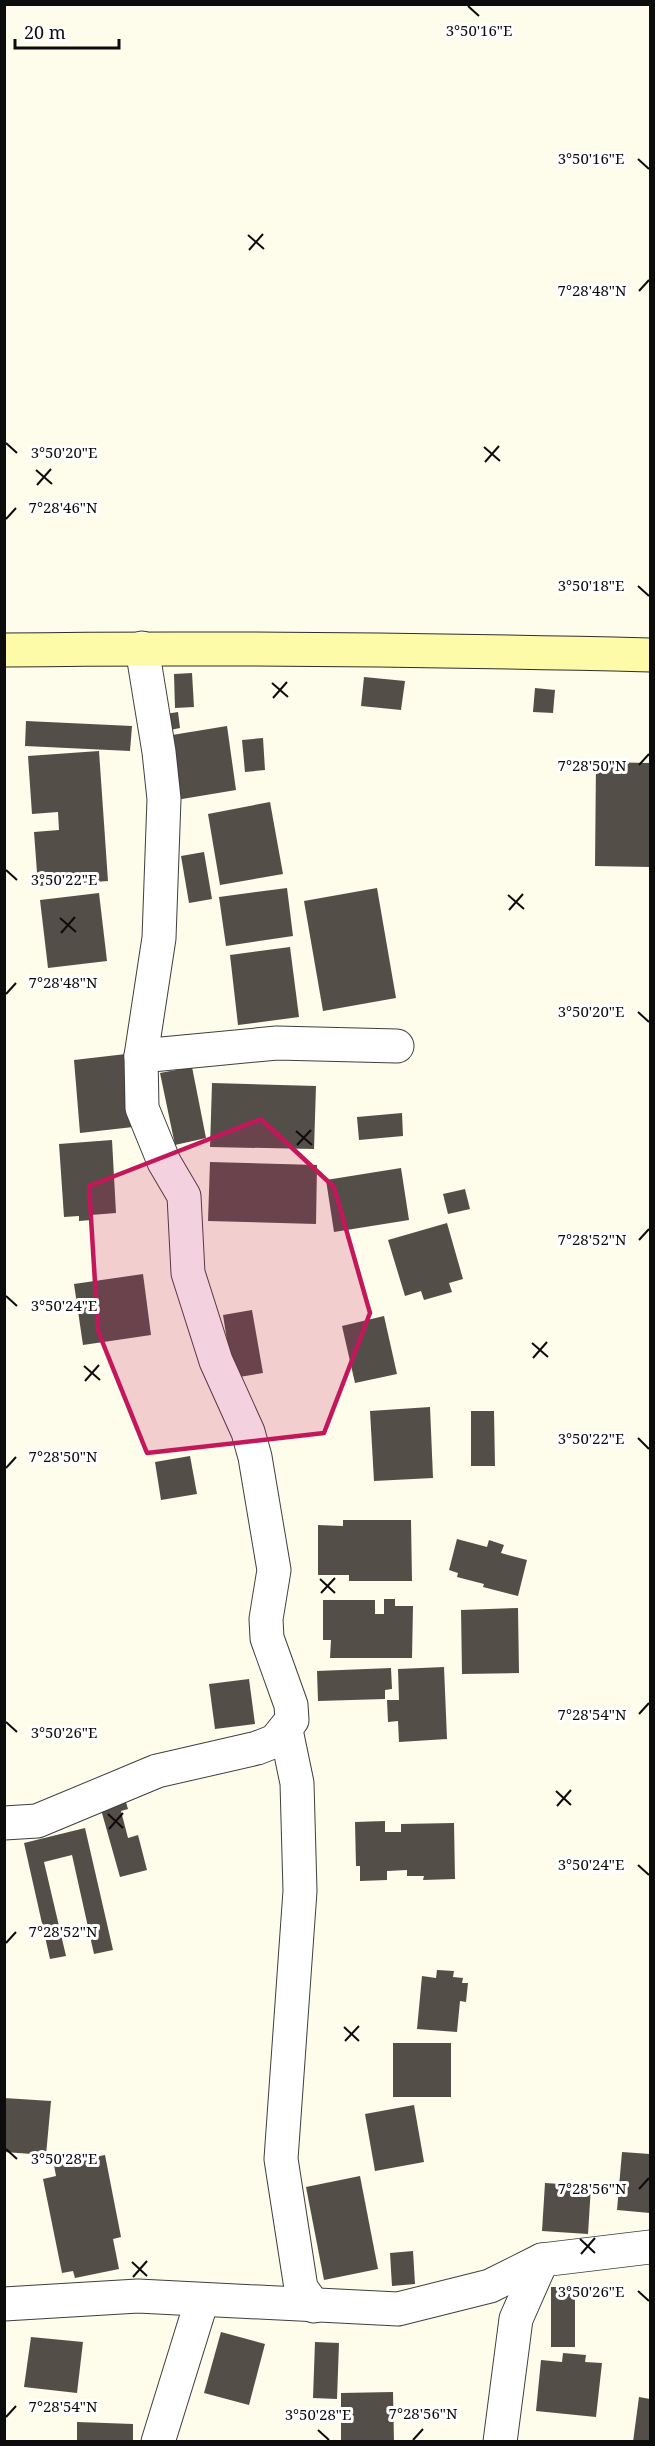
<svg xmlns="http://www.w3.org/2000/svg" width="655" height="2446" font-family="'Noto Serif',serif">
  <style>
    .building { fill: #544e49 }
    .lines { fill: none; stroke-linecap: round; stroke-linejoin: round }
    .minor-casing { stroke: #3f3f3f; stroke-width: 35 }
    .secondary-casing { stroke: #2e2e2e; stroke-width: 35 }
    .minor { stroke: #fff; stroke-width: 33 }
    .secondary { stroke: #fdfaa8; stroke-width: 33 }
    .marked { fill: #c2185b; fill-opacity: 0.2; stroke: #c2185b; stroke-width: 4.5; stroke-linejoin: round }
    .ticks { fill: none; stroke: #0c0c0c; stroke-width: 2 }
    .ticks-label { font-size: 15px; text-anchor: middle; fill: #0c0c0c; stroke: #fff; stroke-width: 6; stroke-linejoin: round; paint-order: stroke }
  </style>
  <rect width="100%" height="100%" fill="#fefceb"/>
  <g class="building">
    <polygon points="192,673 194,707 175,708 174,674"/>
    <polygon points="364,677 405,681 401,710 361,706"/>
    <polygon points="535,688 555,690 553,713 533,712"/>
    <polygon points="178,712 180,728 161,732 159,715"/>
    <polygon points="26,721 132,726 130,751 25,746"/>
    <polygon points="227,726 236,790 176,800 166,736"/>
    <polygon points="263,738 265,770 245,772 242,740"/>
    <polygon points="99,751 108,881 38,886 34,832 59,830 58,812 32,814 28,756"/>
    <polygon points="596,762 650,763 650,867 595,866"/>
    <polygon points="270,802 283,874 220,885 208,814"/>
    <polygon points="204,852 212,899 189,903 181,856"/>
    <polygon points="287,888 293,936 226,946 219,897"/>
    <polygon points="377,888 396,998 323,1011 304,901"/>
    <polygon points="99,893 107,961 48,968 40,900"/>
    <polygon points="290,947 299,1017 238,1025 230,955"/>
    <polygon points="126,1054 133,1127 80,1133 74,1060"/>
    <polygon points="192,1067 206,1138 175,1145 160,1073"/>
    <polygon points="212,1083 316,1086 314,1149 210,1147"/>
    <polygon points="402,1113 403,1136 359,1140 357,1117"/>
    <polygon points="112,1140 116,1213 91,1215 91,1220 79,1221 79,1216 64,1217 59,1144"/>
    <polygon points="210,1162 317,1165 316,1224 208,1221"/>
    <polygon points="401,1168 409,1220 334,1232 326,1180"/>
    <polygon points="465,1189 470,1209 448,1214 443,1194"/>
    <polygon points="447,1223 463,1279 449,1283 452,1292 424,1300 421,1291 405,1296 388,1240"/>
    <polygon points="143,1274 151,1335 83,1345 74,1284"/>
    <polygon points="252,1310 263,1373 233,1378 223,1315"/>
    <polygon points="384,1316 397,1374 355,1383 342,1326"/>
    <polygon points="430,1407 433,1478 374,1481 370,1411"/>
    <polygon points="471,1411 494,1411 495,1466 471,1466"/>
    <polygon points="190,1456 197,1494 161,1500 155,1462"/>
    <polygon points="343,1520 411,1520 412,1581 349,1581 349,1575 318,1575 318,1525 343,1526"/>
    <polygon points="457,1539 487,1547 489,1540 504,1545 501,1553 527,1560 518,1596 483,1587 484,1584 457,1577 458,1573 449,1570"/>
    <polygon points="384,1599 395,1599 395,1606 413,1606 412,1658 330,1658 331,1640 323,1640 323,1600 375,1600 375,1614 384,1614"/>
    <polygon points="518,1608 519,1673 462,1674 461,1610"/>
    <polygon points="444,1667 447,1739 399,1742 398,1721 388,1722 387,1700 399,1700 398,1669"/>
    <polygon points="391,1668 392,1689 385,1690 385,1699 318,1701 317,1671"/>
    <polygon points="249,1679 255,1724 215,1729 209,1684"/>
    <polygon points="125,1799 128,1809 121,1811 128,1838 138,1835 147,1870 120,1877 100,1806"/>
    <polygon points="385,1821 385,1832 401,1832 401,1824 454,1823 455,1879 423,1880 424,1876 407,1876 407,1870 387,1871 387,1880 360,1881 360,1866 356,1866 355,1822"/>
    <polygon points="85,1828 113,1950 94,1954 72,1855 44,1862 66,1956 50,1959 24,1843"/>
    <polygon points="437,1970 454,1971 453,1977 463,1978 462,1983 468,1983 466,2002 460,2001 457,2032 417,2029 422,1976 436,1978"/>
    <rect x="393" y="2043" width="58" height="54"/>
    <polygon points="4,2098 51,2101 46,2155 4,2152"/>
    <polygon points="414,2105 424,2162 375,2171 365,2114"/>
    <polygon points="622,2152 650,2154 650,2213 617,2210"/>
    <polygon points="105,2155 121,2237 113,2239 119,2269 75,2278 73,2271 62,2273 43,2179 56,2176 54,2165"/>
    <polygon points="360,2176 378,2269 324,2280 306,2187"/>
    <polygon points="545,2183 591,2186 588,2234 542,2231"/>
    <polygon points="413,2251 415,2284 392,2286 390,2253"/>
    <rect x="551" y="2287" width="24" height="60"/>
    <polygon points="221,2332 265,2344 249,2405 204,2393"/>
    <polygon points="31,2337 83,2342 77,2393 24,2387"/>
    <polygon points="315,2342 339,2343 337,2399 313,2398"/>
    <polygon points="563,2353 586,2355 585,2362 602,2363 596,2417 536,2411 541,2360 562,2362"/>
    <polygon points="393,2392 394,2442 341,2442 341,2393"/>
    <polygon points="639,2397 650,2399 650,2442 633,2442"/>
    <polygon points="77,2422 133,2424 133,2442 77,2442"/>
  </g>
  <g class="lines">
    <g class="minor-casing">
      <g id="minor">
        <polyline points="142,648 159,752 164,799 159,938 141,1056 277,1043 397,1046"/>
        <polyline points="286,1730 297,1783 300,1891 281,2159 301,2288 314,2306"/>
        <polyline points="4,1823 37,1821 157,1771 257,1748 275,1741 292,1720 291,1705 267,1638 266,1619 274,1570 255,1457 248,1432 216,1361 188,1273 184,1196 164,1162 142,1108 141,1056"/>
        <polyline points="4,2304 138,2296 398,2309 490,2286 542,2260 650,2247"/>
        <polyline points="158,2442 202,2300"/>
        <polyline points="500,2442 516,2319 542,2260"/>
      </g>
    </g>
    <g class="secondary-casing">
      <path id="secondary" d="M4,650C220,647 435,650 650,655"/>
    </g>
    <use href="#minor" class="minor"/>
    <use href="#secondary" class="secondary"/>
  </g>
  <path class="marked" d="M261,1119L334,1187L370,1313L324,1433L147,1453L98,1331L89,1186Z"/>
  <path class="ticks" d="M468,6L479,16M638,159L649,169M248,235L264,249M249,250L263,234M639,291L649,280M6,443L17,453M484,447L500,461M485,462L499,446M36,470L52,484M37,485L51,469M6,519L16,508M638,586L649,596M272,683L288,697M273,698L287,682M639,765L649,754M6,870L17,880M508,895L524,909M509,910L523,894M60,918L76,932M61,933L75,917M6,994L16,983M638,1012L649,1022M296,1131L312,1145M297,1145L311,1130M639,1240L649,1229M6,1296L17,1306M532,1343L548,1357M533,1358L547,1342M84,1366L100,1380M85,1381L99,1365M638,1438L649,1449M6,1468L16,1457M320,1579L335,1593M321,1593L335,1578M639,1714L649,1703M6,1722L17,1732M556,1791L571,1805M557,1806L571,1790M108,1814L123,1828M109,1829L123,1813M638,1865L649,1875M6,1943L16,1932M344,2027L359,2041M345,2041L359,2026M6,2149L17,2159M639,2189L649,2178M580,2239L595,2253M581,2254L595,2238M132,2262L147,2276M133,2277L147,2261M638,2291L649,2301M6,2417L16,2406M318,2430L329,2440M413,2440L423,2429"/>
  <g class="ticks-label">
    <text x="479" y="36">3°50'16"E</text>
    <text x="591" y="164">3°50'16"E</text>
    <text x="592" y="296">7°28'48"N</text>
    <text x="64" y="458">3°50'20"E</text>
    <text x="63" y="513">7°28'46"N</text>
    <text x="591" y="591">3°50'18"E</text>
    <text x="592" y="771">7°28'50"N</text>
    <text x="64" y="885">3°50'22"E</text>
    <text x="63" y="988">7°28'48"N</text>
    <text x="591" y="1017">3°50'20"E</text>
    <text x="592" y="1245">7°28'52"N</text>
    <text x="64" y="1311">3°50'24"E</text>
    <text x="591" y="1444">3°50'22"E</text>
    <text x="63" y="1462">7°28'50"N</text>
    <text x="592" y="1720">7°28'54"N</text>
    <text x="64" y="1738">3°50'26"E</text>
    <text x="591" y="1870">3°50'24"E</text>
    <text x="63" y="1937">7°28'52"N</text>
    <text x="64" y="2164">3°50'28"E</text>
    <text x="592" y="2194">7°28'56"N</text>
    <text x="591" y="2297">3°50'26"E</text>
    <text x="63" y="2412">7°28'54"N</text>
    <text x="423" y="2419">7°28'56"N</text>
    <text x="318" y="2420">3°50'28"E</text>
  </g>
  <rect width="655" height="2446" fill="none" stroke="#0c0c0c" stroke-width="12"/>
  <path d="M15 39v9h104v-9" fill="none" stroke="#0c0c0c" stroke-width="3"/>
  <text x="24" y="39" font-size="18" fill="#0c0c0c" stroke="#ffffff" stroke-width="4.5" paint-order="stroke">20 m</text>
</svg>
